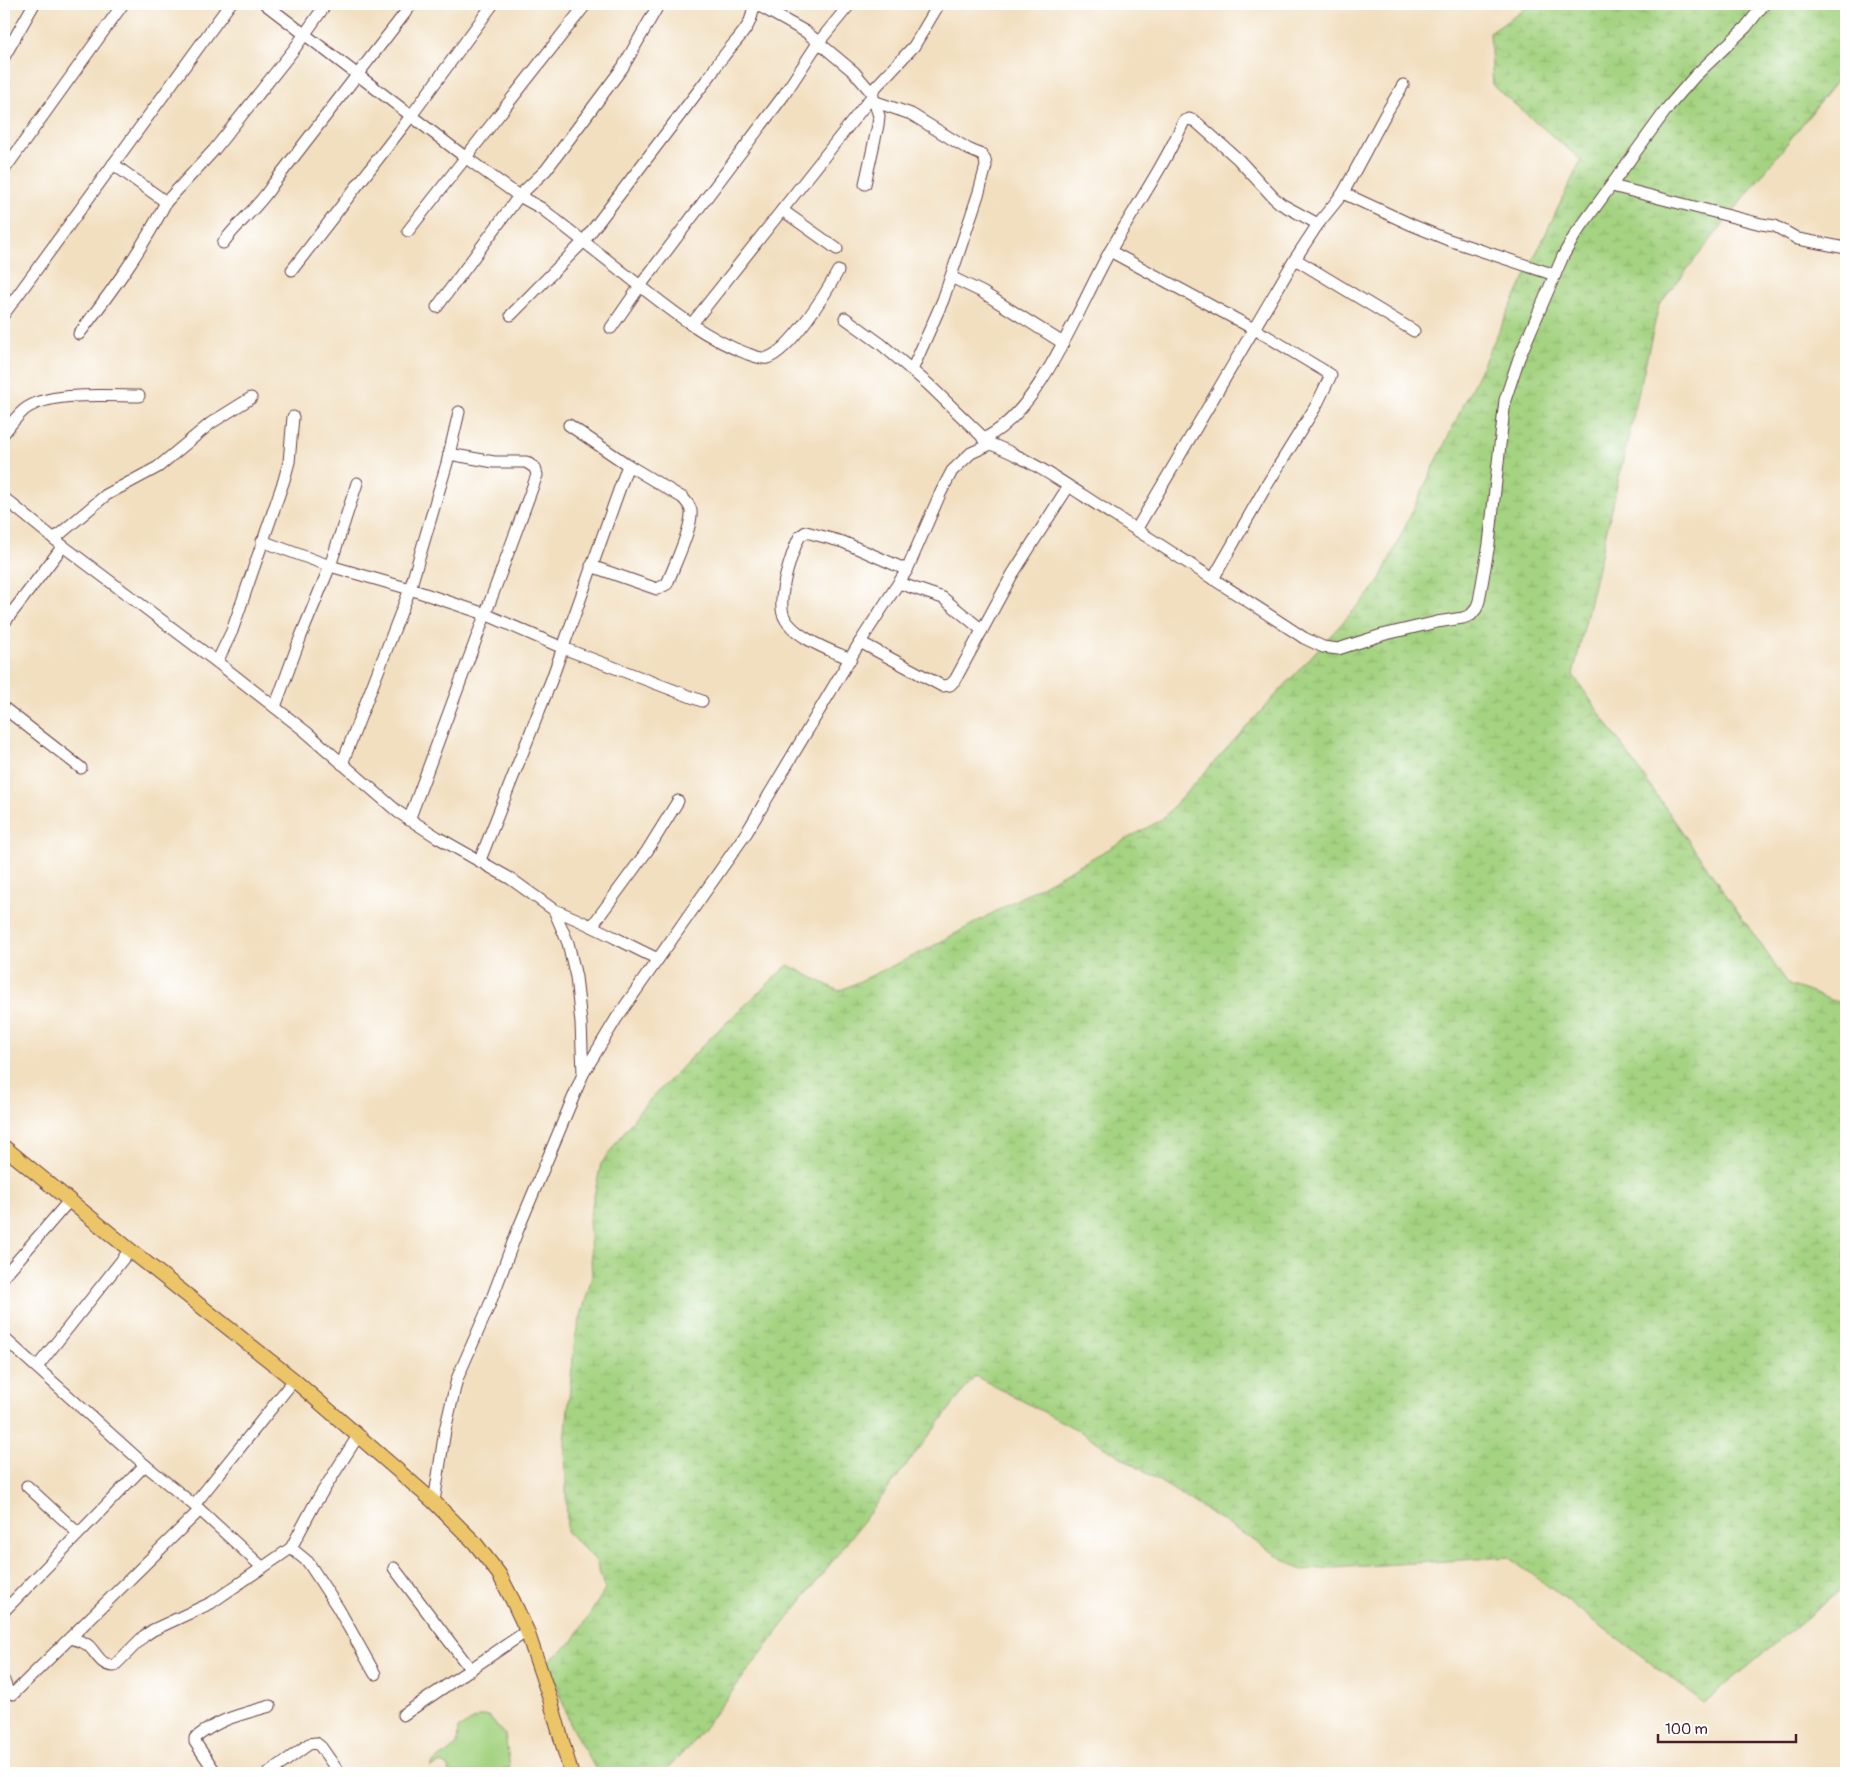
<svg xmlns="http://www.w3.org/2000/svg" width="1850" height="1777" font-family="Pangolin,sans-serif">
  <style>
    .green { fill: #a4d381; stroke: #777956 }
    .wetland { fill: url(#wetland-marsh); stroke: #777956 }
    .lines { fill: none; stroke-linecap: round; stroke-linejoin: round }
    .stream { stroke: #60bcde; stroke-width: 2.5 }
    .minor-casing { stroke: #633c41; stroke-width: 13 }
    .major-casing { stroke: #633c41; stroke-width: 16 }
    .minor { stroke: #fff; stroke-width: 11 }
    .major { stroke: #edc569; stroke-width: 14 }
  </style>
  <defs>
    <pattern id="wetland-marsh" width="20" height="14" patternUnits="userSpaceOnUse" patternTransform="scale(1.25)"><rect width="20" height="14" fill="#a4d381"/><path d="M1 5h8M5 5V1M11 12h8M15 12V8" fill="none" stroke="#8fb570"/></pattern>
  </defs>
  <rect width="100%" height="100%" fill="#fff"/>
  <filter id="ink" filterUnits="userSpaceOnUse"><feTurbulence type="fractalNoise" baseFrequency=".02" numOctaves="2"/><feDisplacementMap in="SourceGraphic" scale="10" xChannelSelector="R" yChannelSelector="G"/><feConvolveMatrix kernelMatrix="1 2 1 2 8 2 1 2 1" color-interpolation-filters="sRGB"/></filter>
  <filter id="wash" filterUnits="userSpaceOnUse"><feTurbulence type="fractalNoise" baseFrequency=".0096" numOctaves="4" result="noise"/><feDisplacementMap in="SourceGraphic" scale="20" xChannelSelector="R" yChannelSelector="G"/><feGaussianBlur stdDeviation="1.12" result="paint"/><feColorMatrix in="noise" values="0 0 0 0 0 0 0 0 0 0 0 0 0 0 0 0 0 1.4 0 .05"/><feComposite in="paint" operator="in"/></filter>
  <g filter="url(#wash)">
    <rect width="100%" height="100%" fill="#f2dfc0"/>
    <polygon class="green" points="480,1716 488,1716 505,1735 510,1768 492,1773 447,1773 449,1771 449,1767 442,1763 430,1767 432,1763 457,1746 458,1729"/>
    <polygon class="wetland" points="1532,4 1846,4 1846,69 1659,305 1573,675 1789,985 1846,1005 1846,1585 1704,1703 1509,1557 1301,1570 1078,1430 975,1376 693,1742 664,1773 598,1773 571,1727 549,1661 573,1641 605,1590 596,1561 567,1532 565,1441 575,1337 592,1277 589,1219 601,1164 640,1110 708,1040 788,965 839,991 924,951 1161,820 1377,585 1581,160 1493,86 1490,33"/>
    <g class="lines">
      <polyline class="stream" points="11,1773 19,1771 36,1773"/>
    </g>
  </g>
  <g filter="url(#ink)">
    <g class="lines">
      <g class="minor-casing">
        <g id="minor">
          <path d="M265,4L465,157L519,196L541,208C569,230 597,252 625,274C663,304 702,337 748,354C754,356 760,359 767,358C790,351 826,293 838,271"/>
          <polyline points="756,4 806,32 854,72 871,92 879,116 878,125 865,184"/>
          <polyline points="4,57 34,4"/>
          <polyline points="871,92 914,46 939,4"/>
          <polyline points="876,102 911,114 968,149 982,155 985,160 986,166 979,192 943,300 912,370"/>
          <polyline points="113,164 166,202 214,150 295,48 326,4"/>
          <polyline points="4,170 123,4"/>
          <polyline points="1612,186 1761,224 1775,226 1798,239 1846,248"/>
          <polyline points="1343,193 1412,225 1446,239 1555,275"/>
          <polyline points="782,210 837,249"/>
          <polyline points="408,231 586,4"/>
          <path d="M223,243C238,222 260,206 273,184L412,4"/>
          <polyline points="1110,251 1265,335 1331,375 1316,406 1265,488 1213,579"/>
          <polyline points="1295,259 1414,331"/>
          <polyline points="292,270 411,116 493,4"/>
          <polyline points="951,277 982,292 1063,343"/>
          <polyline points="437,307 519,196 546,170 623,67 659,4"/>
          <polyline points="4,314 230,4"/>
          <path d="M511,315L584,241L712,73C715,68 718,62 723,57C736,39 754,27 753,4"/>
          <polyline points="845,318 881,344 928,384 989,443"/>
          <polyline points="691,325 873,95"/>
          <polyline points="611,328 640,286 784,95 818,43 850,4"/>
          <path d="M79,334C111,292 142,250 166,202"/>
          <path d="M569,425L628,465L683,498C686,502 690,505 691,511C693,527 673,568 667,584L657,589L591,566"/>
          <path d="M4,433C10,425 16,417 24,410C48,391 109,396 139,396"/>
          <path d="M983,439C1040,413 1079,306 1109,253C1134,209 1163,168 1184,121L1189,119L1195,121L1238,159L1274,198L1281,204L1318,224"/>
          <polyline points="4,498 63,546 217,662 305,731 398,812 437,837 511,879 554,910 568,943 576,977 581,1023 583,1074"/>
          <polyline points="1136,530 1295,259 1318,224 1343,193 1385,115 1403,85"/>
          <polyline points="54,539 106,495 158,467 211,423 251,398"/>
          <polyline points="262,541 330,566 410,589 485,614 563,648 702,701"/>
          <polyline points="899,583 943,598 982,630"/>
          <polyline points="4,623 63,546"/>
          <polyline points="860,642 942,686 950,685 955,680 1012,575 1068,487"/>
          <path d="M851,659C831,651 784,634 782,609C781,599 783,588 785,579C789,564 793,549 800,536L806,532L843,542L907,570"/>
          <polyline points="217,662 232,631 284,480 289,462 293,417"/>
          <polyline points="275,707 301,636 330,566 357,483"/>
          <polyline points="4,708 81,768"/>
          <polyline points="342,764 410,589 447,463 459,412"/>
          <polyline points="409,820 537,475 535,468 526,462 494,462 449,454"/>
          <polyline points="480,860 551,681 628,465"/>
          <path d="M554,910C590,923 623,943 658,959"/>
          <polyline points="592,926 647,851 678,801"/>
          <polyline points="4,1276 69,1201"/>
          <polyline points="4,1338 145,1465 200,1510 262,1567"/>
          <polyline points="37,1367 130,1250"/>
          <polyline points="27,1486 78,1533"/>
          <path d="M434,1502L445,1430L457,1379L489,1306L517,1232L583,1074L616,1019L747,832L860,642L907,570L940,494L952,471L971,453L991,444C1035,461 1075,491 1115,516C1178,557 1241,596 1304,638L1323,647L1338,649L1382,635L1437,622L1463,618L1471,615L1476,609L1479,601L1489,544L1505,400L1519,358L1563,256L1575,235L1669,106L1695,76L1746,27L1764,4"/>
          <polyline points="194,1505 294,1380"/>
          <polyline points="291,1548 308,1562 338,1608 375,1674"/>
          <polyline points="394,1568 471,1670"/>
          <polyline points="4,1611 145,1465"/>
          <path d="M70,1638C76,1640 83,1641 89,1646C97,1654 101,1666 114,1666L144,1636L153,1630L211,1603L291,1548L314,1505L358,1436"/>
          <polyline points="4,1681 8,1692 13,1694 200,1510"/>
          <polyline points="403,1715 527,1631"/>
          <path d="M216,1773L195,1742V1738C221,1718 239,1715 270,1706"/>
          <polyline points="269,1773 309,1744 316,1743 321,1747 339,1773"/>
        </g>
      </g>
      <g class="major-casing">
        <polyline id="major" points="4,1147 130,1250 294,1380 434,1502 474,1542 499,1574 513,1601 527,1631 550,1699 571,1773"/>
      </g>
      <use href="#minor" class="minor"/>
      <use href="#major" class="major"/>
    </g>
  </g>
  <rect width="1850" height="1777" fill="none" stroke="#fff" stroke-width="20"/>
  <path d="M1658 1734v8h138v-8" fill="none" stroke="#4a1f2b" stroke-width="2.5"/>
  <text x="1665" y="1734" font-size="15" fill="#4a1f2b" stroke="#ffffff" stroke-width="4" paint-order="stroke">100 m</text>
</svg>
